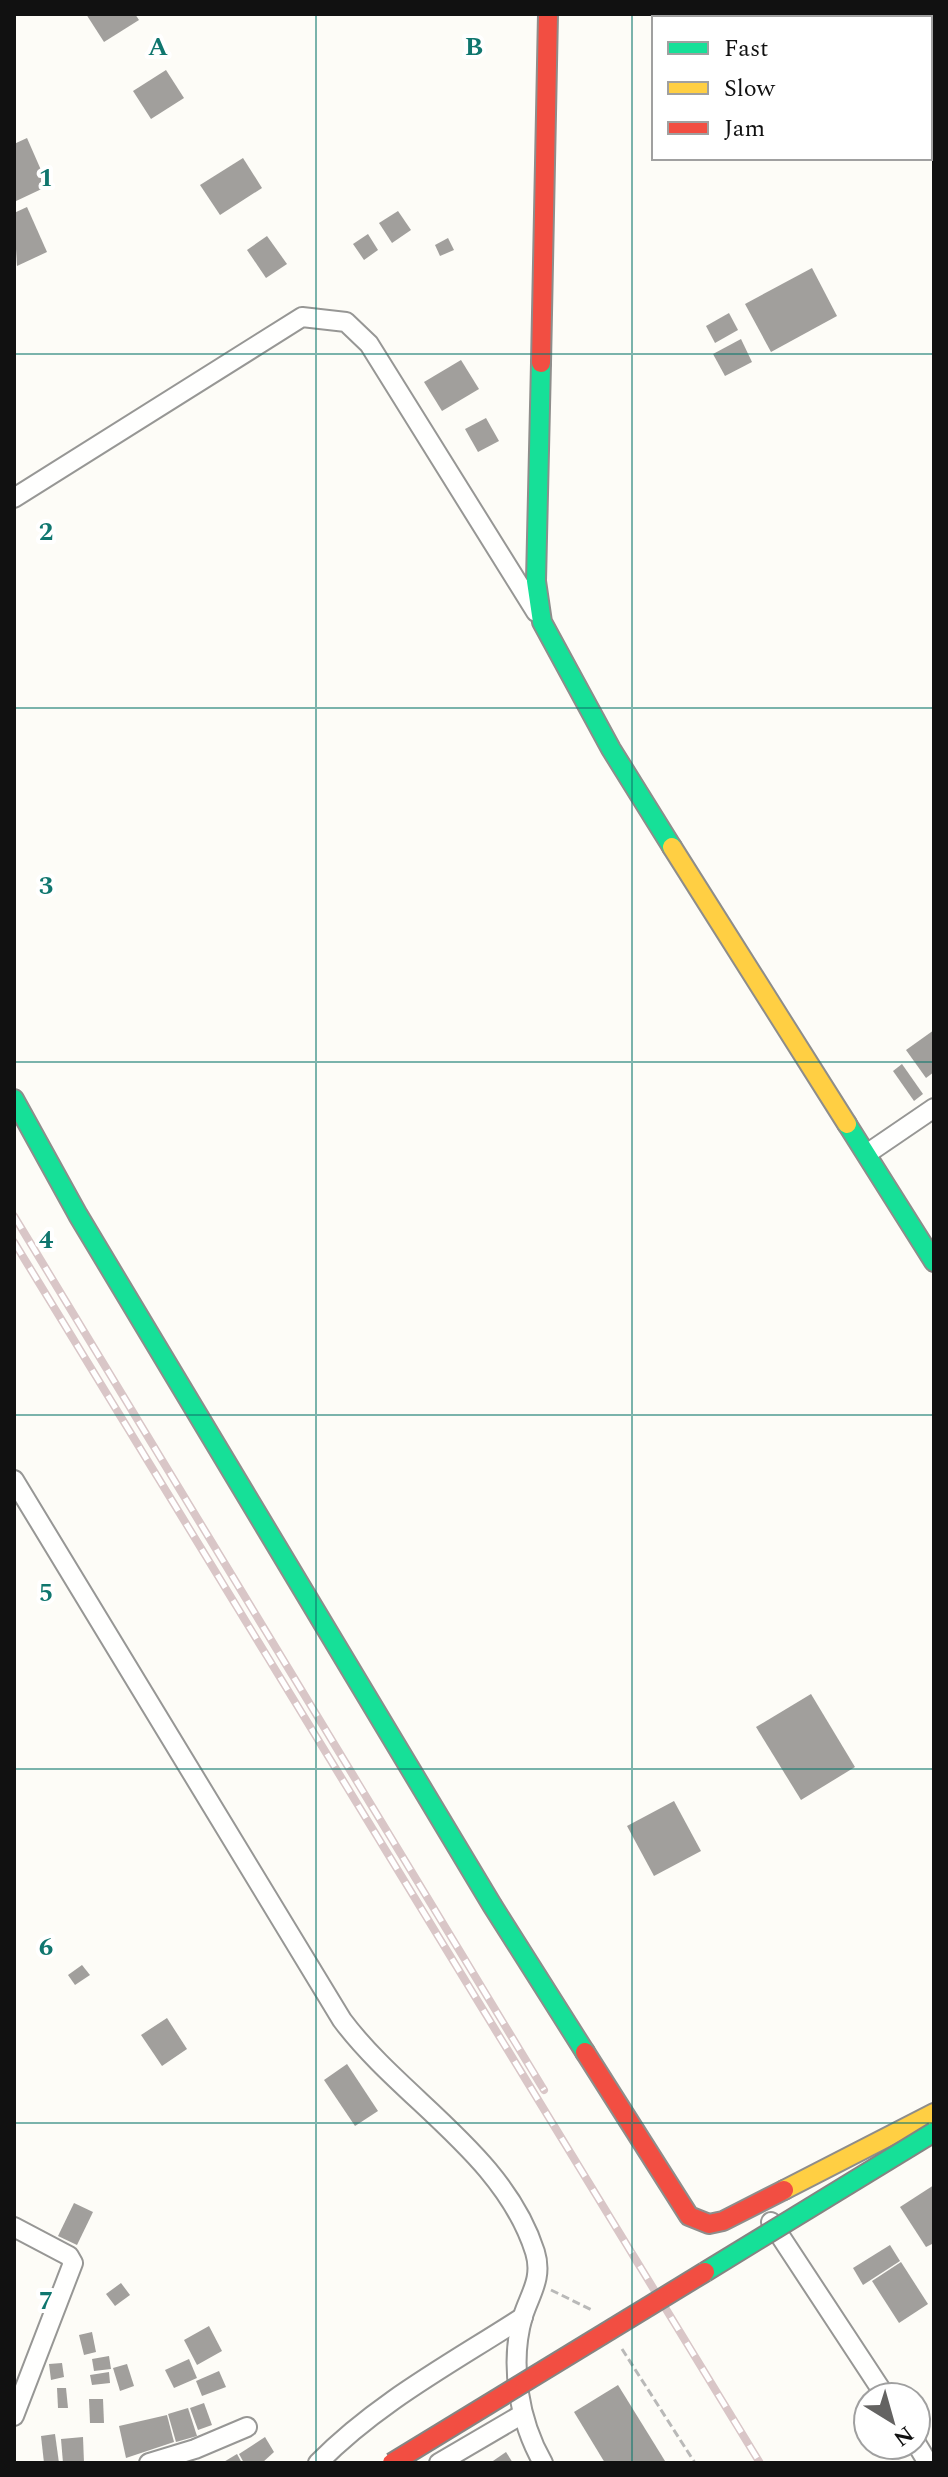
<svg xmlns="http://www.w3.org/2000/svg" width="948" height="2477" font-family="Spectral,serif">
  <style>
    .building { fill: #a19f9c }
    .lines { fill: none; stroke-linecap: round; stroke-linejoin: round }
    .street-casing { stroke: #979795; stroke-width: 22 }
    .fast-casing { stroke: #8e8d8b; stroke-width: 22 }
    .slow-casing { stroke: #8e8d8b; stroke-width: 22 }
    .jam-casing { stroke: #8e8d8b; stroke-width: 22 }
    .path { stroke: #b9b9b8; stroke-width: 3; stroke-dasharray: 8 4; stroke-linecap: butt }
    .street { stroke: #fffffe; stroke-width: 18 }
    .fast { stroke: #16e098; stroke-width: 18 }
    .slow { stroke: #ffcf43; stroke-width: 18 }
    .jam { stroke: #f24e42; stroke-width: 18 }
    .rail-casing { stroke: #d9c6c7; stroke-width: 8 }
    .rail { stroke: #fff; stroke-width: 5; stroke-dasharray: 15; stroke-linecap: butt }
    .fast-bridge-casing { stroke: #858482; stroke-width: 22; stroke-linecap: butt }
    .jam-bridge-casing { stroke: #858482; stroke-width: 22; stroke-linecap: butt }
    .fast-bridge { stroke: #16e098; stroke-width: 18 }
    .jam-bridge { stroke: #f24e42; stroke-width: 18 }
    .grid { fill: none; stroke: #0f766e; stroke-width: 2; stroke-opacity: 0.55 }
    .grid-label { font-size: 26px; text-anchor: middle; font-weight: bold; fill: #0f766e; stroke: #fff; stroke-width: 8; stroke-linejoin: round; paint-order: stroke }
  </style>
  <rect width="100%" height="100%" fill="#fdfcf7"/>
  <g class="building">
    <polygon points="86,14 135,14 139,20 104,42"/>
    <polygon points="166,70 184,98 151,119 133,91"/>
    <polygon points="27,138 48,186 14,202 14,144"/>
    <polygon points="243,158 262,188 220,215 200,185"/>
    <polygon points="27,207 47,252 17,266 14,213"/>
    <polygon points="398,211 411,230 392,243 379,223"/>
    <polygon points="368,234 378,250 364,260 353,244"/>
    <polygon points="267,236 287,264 266,278 247,250"/>
    <polygon points="448,238 454,250 440,256 435,245"/>
    <polygon points="812,268 837,316 771,352 745,304"/>
    <polygon points="729,313 738,330 715,343 706,326"/>
    <polygon points="741,339 752,362 725,376 713,354"/>
    <polygon points="461,360 479,389 442,411 424,382"/>
    <polygon points="486,418 499,441 478,452 465,429"/>
    <polygon points="934,1030 934,1072 926,1078 906,1050"/>
    <polygon points="902,1064 923,1094 914,1101 893,1071"/>
    <polygon points="811,1694 855,1767 801,1800 756,1727"/>
    <polygon points="674,1801 701,1851 654,1876 627,1826"/>
    <polygon points="82,1965 90,1975 75,1985 68,1975"/>
    <polygon points="167,2018 187,2049 162,2066 141,2035"/>
    <polygon points="347,2064 378,2111 355,2126 324,2080"/>
    <polygon points="934,2185 934,2243 926,2247 900,2207"/>
    <polygon points="74,2203 93,2212 77,2245 58,2236"/>
    <polygon points="890,2245 900,2261 863,2285 853,2268"/>
    <polygon points="901,2262 928,2304 899,2323 872,2281"/>
    <polygon points="121,2283 130,2295 115,2306 106,2294"/>
    <polygon points="209,2326 222,2351 197,2365 184,2340"/>
    <polygon points="92,2332 96,2352 84,2355 79,2335"/>
    <polygon points="109,2356 111,2369 94,2371 92,2359"/>
    <polygon points="189,2359 197,2378 174,2388 165,2370"/>
    <polygon points="62,2363 64,2377 51,2380 49,2364"/>
    <polygon points="127,2364 134,2386 120,2391 113,2368"/>
    <polygon points="219,2371 226,2387 202,2396 196,2381"/>
    <polygon points="109,2372 110,2383 92,2385 90,2375"/>
    <polygon points="618,2385 665,2461 661,2463 605,2463 574,2412"/>
    <polygon points="57,2388 66,2388 68,2408 58,2408"/>
    <polygon points="89,2399 103,2399 104,2423 90,2423"/>
    <polygon points="204,2403 212,2425 198,2430 190,2408"/>
    <polygon points="188,2408 197,2436 176,2442 168,2414"/>
    <polygon points="167,2415 174,2442 126,2458 119,2426"/>
    <polygon points="55,2434 59,2463 44,2463 41,2436"/>
    <polygon points="83,2437 84,2463 63,2463 61,2439"/>
    <polygon points="265,2437 274,2452 262,2463 244,2463 239,2454"/>
    <polygon points="506,2452 513,2463 490,2463"/>
    <polygon points="237,2454 242,2463 222,2463"/>
  </g>
  <g class="lines">
    <g class="street-casing">
      <g id="street">
        <polyline points="14,498 302,317 346,322 369,344 536,612"/>
        <polyline points="868,1153 934,1108"/>
        <path d="M14,1480L342,2020C401,2099 504,2154 535,2252C543,2278 530,2294 523,2316C509,2364 519,2421 543,2463"/>
        <polyline points="771,2222 886,2397"/>
        <polyline points="14,2227 69,2256 73,2263 14,2416"/>
        <polyline points="916,2443 928,2463"/>
        <polyline points="149,2463 195,2449 247,2427"/>
        <path d="M318,2463C378,2402 452,2363 523,2317"/>
        <polyline points="439,2463 521,2415"/>
      </g>
    </g>
    <g class="fast-casing">
      <g id="fast">
        <polyline points="541,363 536,581 542,622 611,749 672,847"/>
        <polyline points="14,1099 78,1215 492,1905 585,2052"/>
        <polyline points="847,1124 934,1262"/>
      </g>
    </g>
    <g class="slow-casing">
      <g id="slow">
        <polyline points="672,847 847,1124"/>
        <polyline points="784,2190 934,2113"/>
      </g>
    </g>
    <g class="jam-casing">
      <g id="jam">
        <polyline points="541,363 548,14"/>
        <polyline points="585,2052 689,2216 709,2224 723,2221 784,2190"/>
      </g>
    </g>
    <g class="path">
      <polyline points="551,2290 594,2311"/>
      <polyline points="622,2349 695,2463"/>
    </g>
    <use href="#street" class="street"/>
    <use href="#fast" class="fast"/>
    <use href="#slow" class="slow"/>
    <use href="#jam" class="jam"/>
    <g class="rail-casing">
      <g id="rail">
        <polyline points="14,1216 544,2090"/>
        <polyline points="14,1242 760,2463"/>
      </g>
    </g>
    <use href="#rail" class="rail"/>
    <g class="fast-bridge-casing">
      <polyline id="fast-bridge" points="705,2272 934,2132"/>
    </g>
    <g class="jam-bridge-casing">
      <polyline id="jam-bridge" points="392,2463 705,2272"/>
    </g>
    <use href="#fast-bridge" class="fast-bridge"/>
    <use href="#jam-bridge" class="jam-bridge"/>
  </g>
  <path class="grid" d="M316,14V2463M632,14V2463M14,354H934M14,708H934M14,1062H934M14,1415H934M14,1769H934M14,2123H934"/>
  <g class="grid-label">
    <text x="158" y="55">A</text>
    <text x="474" y="55">B</text>
    <text x="46" y="186">1</text>
    <text x="46" y="540">2</text>
    <text x="46" y="894">3</text>
    <text x="46" y="1248">4</text>
    <text x="46" y="1601">5</text>
    <text x="46" y="1955">6</text>
    <text x="46" y="2309">7</text>
  </g>
  <rect width="948" height="2477" fill="none" stroke="#111111" stroke-width="32"/>
  <rect x="652" y="16" width="280" height="144" fill="#ffffff" stroke="#a0a0a0" stroke-width="2"/>
  <rect x="668" y="42" width="40" height="12" fill="#16e098" stroke="#a0a0a0" stroke-width="2"/>
  <text x="724" y="56" font-size="24" fill="#111111">Fast</text>
  <rect x="668" y="82" width="40" height="12" fill="#ffcf43" stroke="#a0a0a0" stroke-width="2"/>
  <text x="724" y="96" font-size="24" fill="#111111">Slow</text>
  <rect x="668" y="122" width="40" height="12" fill="#f24e42" stroke="#a0a0a0" stroke-width="2"/>
  <text x="724" y="136" font-size="24" fill="#111111">Jam</text>
  <g transform="translate(892 2421) rotate(143)"><circle r="38" fill="#ffffff" stroke="#a0a0a0" stroke-width="2"/>
  <path d="M0-6L14 30L0 20L-14 30Z" fill="#646362"/>
  <text y="-12" font-size="22" font-weight="bold" text-anchor="middle" fill="#111111">N</text>
  </g>
</svg>
